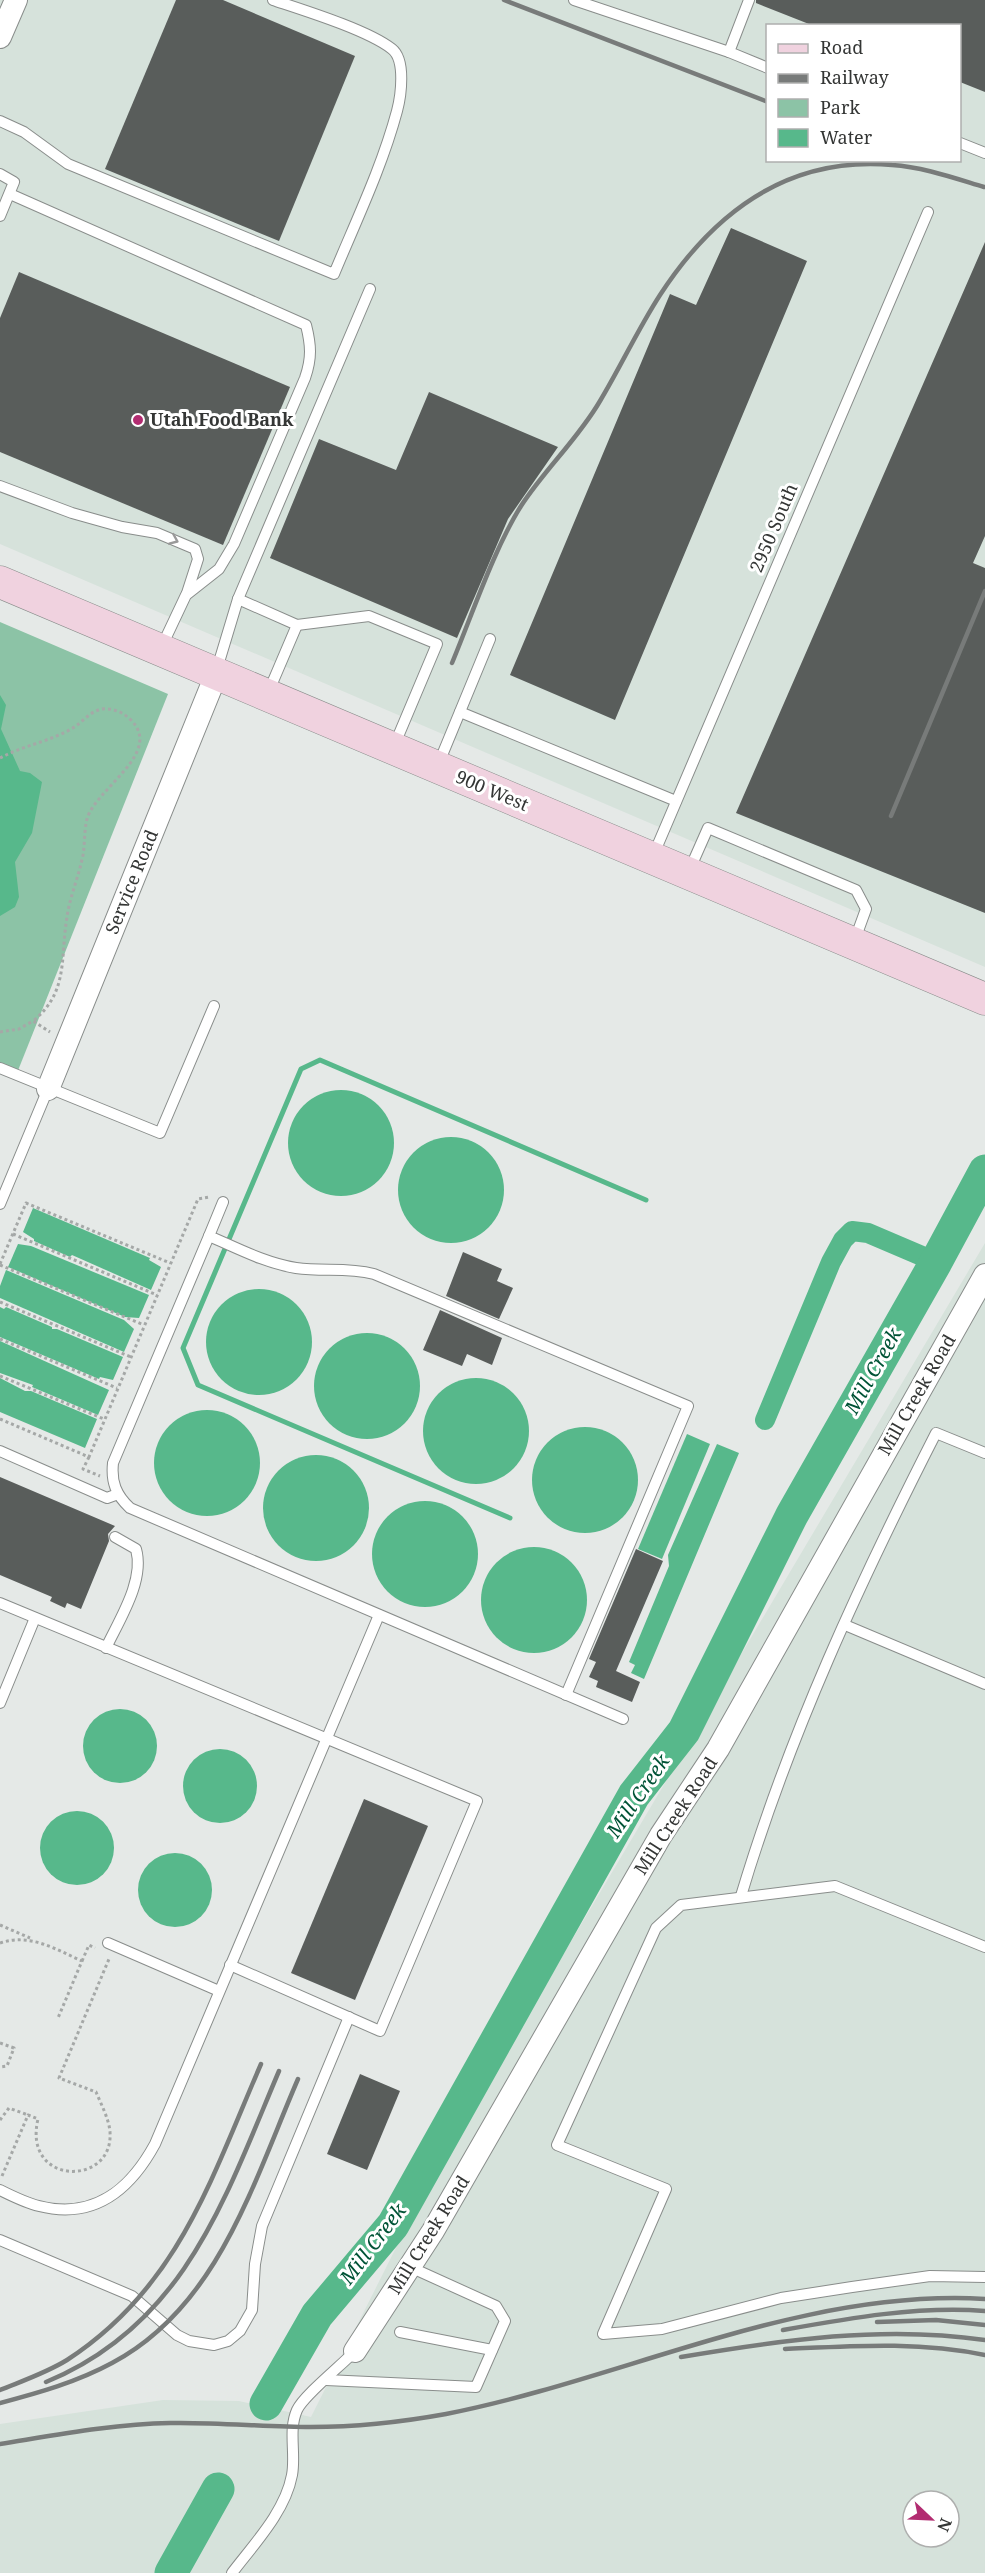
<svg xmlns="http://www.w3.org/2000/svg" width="985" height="2573" font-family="'Noto Serif',serif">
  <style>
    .built { fill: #d6e2db; fill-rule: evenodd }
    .green { fill: #8cc3a6 }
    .water { fill: #57b88b }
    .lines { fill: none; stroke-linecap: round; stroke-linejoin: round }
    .stream { stroke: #57b88b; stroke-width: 5 }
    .canal { stroke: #57b88b; stroke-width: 20 }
    .river { stroke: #57b88b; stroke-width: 33 }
    .building { fill: #595d5b }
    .lane-casing { stroke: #898d8b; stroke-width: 12 }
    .street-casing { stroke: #898d8b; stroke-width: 24 }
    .secondary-casing { stroke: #898d8b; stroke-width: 33 }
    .path { stroke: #a5a8a7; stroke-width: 3; stroke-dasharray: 3 3; stroke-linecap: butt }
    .lane { stroke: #fff; stroke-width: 10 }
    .street { stroke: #fff; stroke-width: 22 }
    .secondary { stroke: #f0d2df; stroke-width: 32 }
    .rail { stroke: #787b7a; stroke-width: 4.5 }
    .oneway { stroke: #9a9a9a }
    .poi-dot { fill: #b22c71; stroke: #fff; stroke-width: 2 }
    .labels { text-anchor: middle; stroke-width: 6; stroke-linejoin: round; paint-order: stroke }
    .poi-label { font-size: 18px; font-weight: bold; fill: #343635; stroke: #fff; text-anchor: start }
    .street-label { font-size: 18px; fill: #343635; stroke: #fff }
    .water-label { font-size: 20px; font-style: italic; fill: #005336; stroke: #fff }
  </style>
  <rect width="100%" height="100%" fill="#e5e9e7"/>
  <g class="built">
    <path d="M0,0H985V967L0,544ZM768,26H960V160H768Z"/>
    <path d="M985,1243V2573H0V2424L163,2400L239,2401L311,2417L432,2176ZM913,2501H949V2537H913Z"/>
  </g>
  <polygon class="green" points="0,622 168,694 17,1073 0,1066"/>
  <g class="water">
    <polygon points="0,695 6,705 1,729 20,771 30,773 42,782 32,833 15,862 19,897 15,907 0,916"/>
    <circle cx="341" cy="1143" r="53"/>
    <circle cx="451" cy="1190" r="53"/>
    <polygon points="33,1208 150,1258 149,1260 161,1267 151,1290 72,1255 70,1257 34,1241 34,1239 23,1232"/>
    <polygon points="18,1244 31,1246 149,1295 139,1318 125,1317 8,1267"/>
    <polygon points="6,1270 124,1320 134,1329 124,1352 0,1298 0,1286"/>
    <circle cx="259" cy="1342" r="53"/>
    <polygon points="0,1307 4,1309 6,1307 52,1327 52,1329 57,1329 123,1357 113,1380 100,1377 99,1379 0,1337"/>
    <circle cx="367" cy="1386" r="53"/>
    <polygon points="0,1341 109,1390 98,1415 32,1387 33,1385 0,1373"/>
    <circle cx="476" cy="1431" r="53"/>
    <polygon points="0,1378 25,1391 31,1391 97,1419 85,1448 0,1412"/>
    <circle cx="207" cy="1463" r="53"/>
    <circle cx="585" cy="1480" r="53"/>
    <polygon points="687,1434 710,1444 662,1559 638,1549"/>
    <polygon points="717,1444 739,1453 644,1679 631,1673 635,1665 629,1662 669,1566 668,1555"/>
    <circle cx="316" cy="1508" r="53"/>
    <circle cx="425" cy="1554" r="53"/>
    <circle cx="534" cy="1600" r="53"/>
    <circle cx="120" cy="1746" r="37"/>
    <circle cx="220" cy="1786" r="37"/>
    <circle cx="77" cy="1848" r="37"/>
    <circle cx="175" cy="1890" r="37"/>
  </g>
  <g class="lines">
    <polyline class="stream" points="510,1518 198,1385 183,1348 301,1069 320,1060 646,1200"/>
    <polyline class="canal" points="765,1420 831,1262 843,1240 852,1231 868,1233 936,1262"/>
    <g class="river">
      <polyline points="266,2404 317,2315 393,2225 634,1795 684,1731 792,1515 936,1262 985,1171"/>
      <polyline points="171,2573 218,2489"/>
    </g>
  </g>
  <g class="building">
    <polygon points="176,0 223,0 355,56 279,241 105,169"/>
    <polygon points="756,0 985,0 985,92 960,82 960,26 814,26 756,3"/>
    <polygon points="731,228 807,261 615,720 510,675 670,294 696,305"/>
    <polygon points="985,242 985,536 973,563 985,568 985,913 736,813"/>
    <polygon points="19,272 290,387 223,545 0,452 0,318"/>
    <polygon points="429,392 558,447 508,519 457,638 270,558 319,439 396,470"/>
    <polygon points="463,1252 502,1269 497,1281 513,1288 499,1319 446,1296"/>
    <polygon points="440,1310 502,1338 492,1365 467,1354 462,1366 423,1350"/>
    <polygon points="0,1477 115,1526 108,1534 109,1541 81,1609 67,1603 65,1608 50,1601 52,1597 0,1575"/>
    <polygon points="636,1549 663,1561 616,1671 640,1682 632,1702 596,1687 598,1681 589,1677 596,1662 589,1659"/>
    <polygon points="364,1799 428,1826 355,2000 291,1973"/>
    <polygon points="360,2074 400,2091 367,2170 327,2154"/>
  </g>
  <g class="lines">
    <g class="lane-casing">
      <g id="lane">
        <polyline points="574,0 729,52"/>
        <polyline points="749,0 729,52 768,68"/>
        <path d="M0,121L24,132L68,164L334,274C356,221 382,167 397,111C401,96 406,60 392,49C368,30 303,10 273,0"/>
        <polyline points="960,143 985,153"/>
        <polyline points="0,174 14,182 0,216"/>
        <path d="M10,194L306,325C311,345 312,358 305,378L234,544L219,569L186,595L161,648"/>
        <polyline points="0,486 72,513 122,527 157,533 195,549 198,559 187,593"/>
        <polyline points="238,599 297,625 268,693"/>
        <polyline points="297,625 369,616 437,644 394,746"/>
        <polyline points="216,672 238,599 370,289"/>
        <polyline points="460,712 676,801"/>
        <polyline points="438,765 490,639"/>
        <polyline points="653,856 928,212"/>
        <polyline points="689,871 708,828 856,890 866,909 854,942"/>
        <polyline points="0,1068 160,1133 214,1006"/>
        <path d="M223,1202L209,1236C237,1248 265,1263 296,1268C323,1272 346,1267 374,1274L688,1406L566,1695"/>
        <polyline points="0,1204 48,1089"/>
        <path d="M209,1236L113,1463C111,1482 116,1495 130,1508L623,1719"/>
        <polyline points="0,1451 107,1498 118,1494"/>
        <polyline points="0,1603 477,1801 380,2031 230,1965"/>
        <polyline points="845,1625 985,1684"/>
        <path d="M106,1648C119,1620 145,1581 136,1549L115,1537"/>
        <polyline points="0,1703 35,1618"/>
        <path d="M741,1896C789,1735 860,1582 936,1433L985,1453"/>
        <polyline points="108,1943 219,1991"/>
        <polyline points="985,1947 835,1886 681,1905 656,1928 557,2145 666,2189 603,2334 662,2329 781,2298 852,2287 930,2276 985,2277"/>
        <path d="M0,2190C12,2196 26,2203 39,2206C94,2220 130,2190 155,2144L379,1615"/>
        <polyline points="0,2240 132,2296 177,2335 189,2341 214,2345 228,2341 240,2331 252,2310 255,2264 262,2226 349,2017"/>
        <polyline points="400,2332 492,2350"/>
        <polyline points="326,2380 476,2387 505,2321 496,2306 410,2267"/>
        <path d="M232,2573C254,2544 285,2512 292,2475C296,2454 288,2430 297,2410C304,2395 342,2365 355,2351"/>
      </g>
    </g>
    <g class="street-casing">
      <g id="street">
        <polyline points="0,37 16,0"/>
        <polyline points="48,1089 216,675"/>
        <polyline points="355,2351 433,2231 661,1835 718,1749 985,1275"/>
      </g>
    </g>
    <g class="secondary-casing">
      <polyline id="secondary" points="0,582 985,999"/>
    </g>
    <g class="path">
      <path d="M0,758C24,745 53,741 76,726C84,720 91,711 102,709C113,708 123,712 131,720C164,753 95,789 87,819C84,831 85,843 83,855C79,876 70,896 67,917C60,958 69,992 33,1021"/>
      <polyline points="0,1032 19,1029 33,1021 50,1032"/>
      <polyline points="13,1234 157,1295"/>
      <polyline points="0,1264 26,1203 170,1263"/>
      <polyline points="0,1265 144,1325"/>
      <polyline points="0,1302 131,1357"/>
      <polyline points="0,1339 117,1388"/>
      <polyline points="0,1376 104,1419"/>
      <polyline points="0,1419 89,1457 198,1199 210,1197"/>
      <polyline points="89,1457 83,1469 100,1476"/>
      <polyline points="0,1925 30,1938"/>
      <path d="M0,1943C30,1933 55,1949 82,1961L58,2018"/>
      <polyline points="82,1961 89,1945 95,1948"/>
      <polyline points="0,2043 14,2048 7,2066 0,2067"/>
      <polyline points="0,2120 9,2108 28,2115"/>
      <path d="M2,2176L28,2115L38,2119C22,2186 114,2187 110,2132C109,2119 101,2104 96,2092L59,2078L109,1959"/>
    </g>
    <use href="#lane" class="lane"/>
    <use href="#street" class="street"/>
    <use href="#secondary" class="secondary"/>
    <g class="rail">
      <polyline points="504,0 768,102"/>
      <path d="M452,663C472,615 494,549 521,506C545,469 578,439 600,401C621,366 638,329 660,295C714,212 789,156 892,165C923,167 954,178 984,187"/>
      <polyline points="891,816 985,591"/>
      <polyline points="877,2322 936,2320 985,2325"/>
      <path d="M783,2330C850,2318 917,2306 985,2311"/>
      <path d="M785,2349C852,2346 918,2341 985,2355"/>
      <path d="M681,2357C782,2340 883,2325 985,2340"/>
      <path d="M46,2382C185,2325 225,2198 279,2071"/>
      <path d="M0,2390C22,2381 46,2373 67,2360C178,2288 211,2179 261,2064"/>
      <path d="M0,2403C38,2393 77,2382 112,2363C218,2307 253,2183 298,2079"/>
      <path d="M0,2444C56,2435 113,2424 170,2423C217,2422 264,2427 311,2427C355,2427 402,2422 446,2414C624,2379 801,2288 985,2299"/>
    </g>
  </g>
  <defs><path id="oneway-chevron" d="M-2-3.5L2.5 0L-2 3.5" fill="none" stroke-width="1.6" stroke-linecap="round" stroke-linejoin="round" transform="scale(1.5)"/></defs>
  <use class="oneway" href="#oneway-chevron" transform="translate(174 540) rotate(23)"/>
  <circle class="poi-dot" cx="138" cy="420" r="6"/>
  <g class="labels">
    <g class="poi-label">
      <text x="150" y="426">Utah Food Bank</text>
    </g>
    <g class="street-label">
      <text transform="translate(774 528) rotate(-67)" y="6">2950 South</text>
      <text transform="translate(492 791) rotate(23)" y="6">900 West</text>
      <text transform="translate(132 882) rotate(-68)" y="6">Service Road</text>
      <text transform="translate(917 1395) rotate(-60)" y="6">Mill Creek Road</text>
      <text transform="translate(676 1816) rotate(-57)" y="6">Mill Creek Road</text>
      <text transform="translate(429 2235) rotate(-58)" y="6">Mill Creek Road</text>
    </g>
    <g class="water-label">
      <text transform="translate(873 1371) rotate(-61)" y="7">Mill Creek</text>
      <text transform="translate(638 1796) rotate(-56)" y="7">Mill Creek</text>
      <text transform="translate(373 2244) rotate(-53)" y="7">Mill Creek</text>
    </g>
  </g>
  <rect x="766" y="24" width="195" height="138" fill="#ffffff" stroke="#aeafae" stroke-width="1.5"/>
  <rect x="778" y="44" width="30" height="9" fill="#f0d2df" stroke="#aeafae" stroke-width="1.5"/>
  <text x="820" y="54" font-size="18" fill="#343635">Road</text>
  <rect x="778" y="74" width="30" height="9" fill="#787b7a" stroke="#aeafae" stroke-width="1.5"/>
  <text x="820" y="84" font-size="18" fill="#343635">Railway</text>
  <rect x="778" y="99" width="30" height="18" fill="#8cc3a6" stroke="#aeafae" stroke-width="1.5"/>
  <text x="820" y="114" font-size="18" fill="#343635">Park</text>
  <rect x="778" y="129" width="30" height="18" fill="#57b88b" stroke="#aeafae" stroke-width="1.5"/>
  <text x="820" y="144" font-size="18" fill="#343635">Water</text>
  <g transform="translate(931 2519) rotate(113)"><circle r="28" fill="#ffffff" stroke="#aeafae" stroke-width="1.5"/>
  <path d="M0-4.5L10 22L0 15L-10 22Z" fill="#b22c71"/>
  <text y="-9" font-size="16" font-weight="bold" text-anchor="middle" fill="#343635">N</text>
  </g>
</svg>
